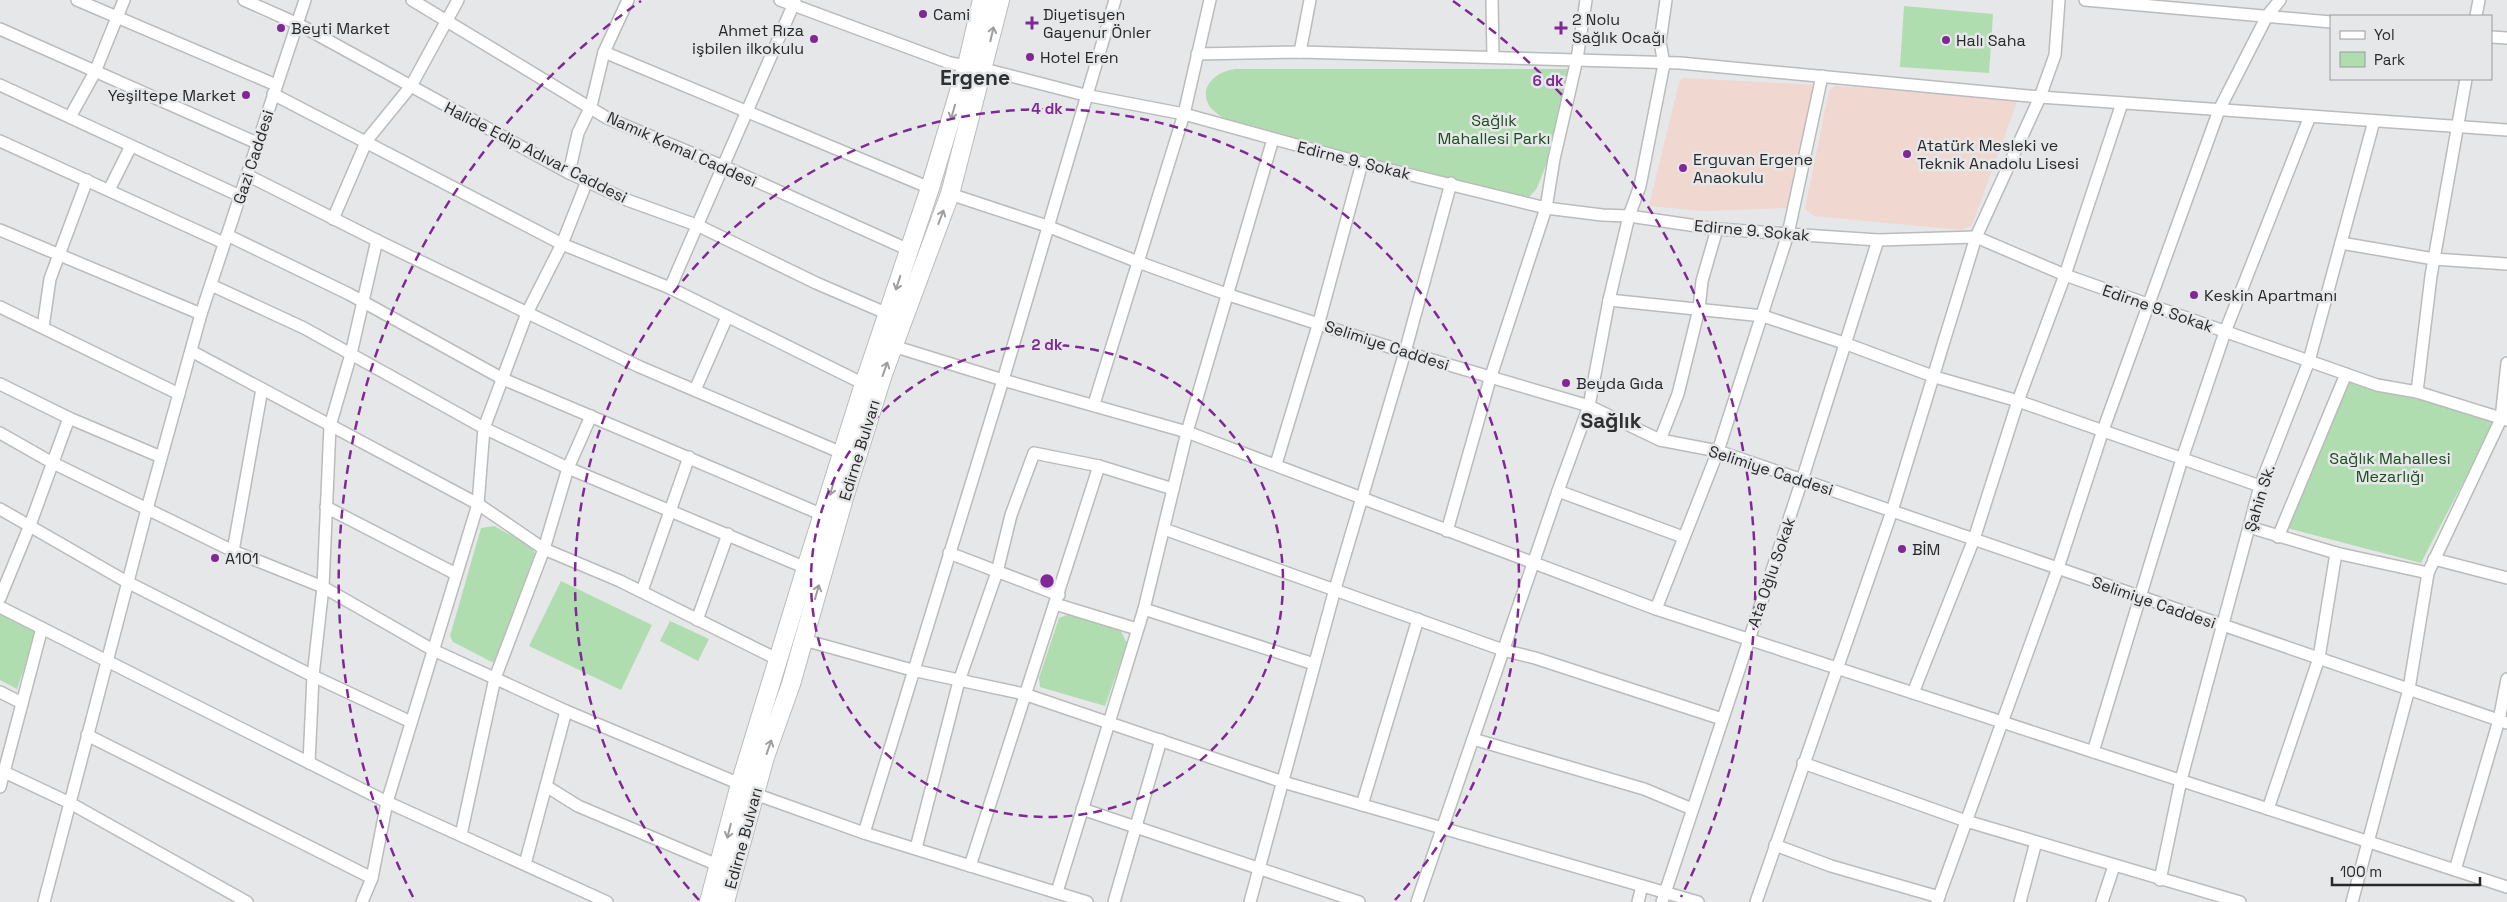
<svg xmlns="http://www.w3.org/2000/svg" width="2507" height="902" font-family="'Space Grotesk',sans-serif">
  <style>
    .education { fill: #f0d7d0 }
    .green { fill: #b0ddb0 }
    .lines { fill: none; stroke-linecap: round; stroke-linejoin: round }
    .minor-casing { stroke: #babbbc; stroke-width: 14 }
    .highway-casing { stroke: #babbbc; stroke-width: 20 }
    .minor { stroke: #fff; stroke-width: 11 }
    .highway { stroke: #fff; stroke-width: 18 }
    .oneway { stroke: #9e9e9f }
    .ring { fill: none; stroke: #7f2896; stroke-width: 2.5; stroke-dasharray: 9 6 }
    .poi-dot { fill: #7f2896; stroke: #e6e7e8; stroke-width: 2 }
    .labels { text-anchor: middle; stroke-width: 5; stroke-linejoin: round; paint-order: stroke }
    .poi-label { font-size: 16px; fill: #282829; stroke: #e6e7e8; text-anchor: start }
    .park-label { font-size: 16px; fill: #1a4c1e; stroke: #e6e7e8 }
    .street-label { font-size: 16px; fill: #282829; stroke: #e6e7e8 }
    .district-label { font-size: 21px; font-weight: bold; fill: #2f3031; stroke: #e6e7e8 }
    .centre { fill: #7f2896; stroke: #e6e7e8; stroke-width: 2.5 }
    .ring-label { font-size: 15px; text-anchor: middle; font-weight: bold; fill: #7f2896; stroke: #e6e7e8; stroke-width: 5; stroke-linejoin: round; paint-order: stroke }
  </style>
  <rect width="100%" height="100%" fill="#e6e7e8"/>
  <g class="education">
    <polygon points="1682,78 1817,85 1788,208 1704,211 1649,206 1679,83"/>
    <polygon points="1835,86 2018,99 1972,225 1962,230 1814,216 1805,209 1829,91"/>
  </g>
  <g class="green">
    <polygon points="1904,6 1993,14 1989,73 1900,67"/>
    <path d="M1235,69H1570L1546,165L1537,188L1527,200L1226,120C1221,116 1214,112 1210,107C1197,87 1217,71 1235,69Z"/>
    <polygon points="2350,380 2495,421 2421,563 2287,528"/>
    <polygon points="494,526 529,545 535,553 494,663 453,642 450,636 481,528"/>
    <polygon points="561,581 652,625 621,690 529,646"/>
    <polygon points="0,614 37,631 17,689 0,680"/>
    <polygon points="1070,614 1121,631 1127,644 1105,706 1040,687 1039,678 1059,618"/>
    <polygon points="670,621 709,639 698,661 660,641"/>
  </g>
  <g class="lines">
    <g class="minor-casing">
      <g id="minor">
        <polyline points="77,0 276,85"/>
        <polyline points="244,0 298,24 569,173 627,200 699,226 816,283 888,314"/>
        <polyline points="412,0 607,118 725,167 909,250"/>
        <polyline points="780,0 950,63 984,69 1085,95 1184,114 1362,163 1546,208 1602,215 1629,216 1717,229 1878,240 1976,237 2065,275 2377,385 2417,392 2507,420"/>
        <polyline points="1492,0 1493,57"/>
        <polyline points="2085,0 2331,22"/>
        <polyline points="2476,16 2479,0"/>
        <polyline points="0,29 257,143"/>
        <polyline points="2491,37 2507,38"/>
        <polyline points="604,52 930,188"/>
        <polyline points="1300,52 1310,0"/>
        <polyline points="1197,54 1300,52 1680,63 2040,97 2507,130"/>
        <polyline points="0,85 240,196"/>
        <polyline points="273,94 562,244 670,288 864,384"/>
        <polyline points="70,117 95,72 124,0"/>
        <polyline points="0,141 224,243"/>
        <polyline points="569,173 578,133 591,106 604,52 628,0"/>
        <polyline points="247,175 380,242 640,367 842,453"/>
        <polyline points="109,190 131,146"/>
        <polyline points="950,194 1047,226 1138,262 1229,295 1405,352 1589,406 1660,440 1718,451 2507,723"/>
        <polyline points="333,219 367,140 411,86 458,0"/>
        <polyline points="0,230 201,314"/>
        <polyline points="227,235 349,294 503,379 823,515"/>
        <polyline points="2341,243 2434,259 2507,264"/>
        <polyline points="211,285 304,328 484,428 568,468 806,568"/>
        <polyline points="670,288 795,1"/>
        <polyline points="1609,300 1763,316 1844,343 1935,377 2018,401 2260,486"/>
        <polyline points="0,307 179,394"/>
        <polyline points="43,327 50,279 87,180"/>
        <polyline points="893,346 1003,380 1187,432 1656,609 2507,887"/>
        <polyline points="191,351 478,504 544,549 620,581 779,660"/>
        <polyline points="0,384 69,418 161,457"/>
        <polyline points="695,390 727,317"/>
        <polyline points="2417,392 2431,276 2466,79"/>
        <polyline points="1094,404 1184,114 1210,0"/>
        <polyline points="0,433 51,462 233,551 323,587 433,650 566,711 740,784 755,794 864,833 1087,902"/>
        <polyline points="1660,440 1678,394 1699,309 1702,281 1717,229"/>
        <polyline points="1276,464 1319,322 1362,163"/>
        <polyline points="1558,491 1683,537"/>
        <polyline points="326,507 456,574"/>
        <polyline points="0,509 127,582 313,676 411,722"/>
        <polyline points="2249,527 2336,553 2428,573"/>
        <polyline points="1164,529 1503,650 1535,658 1722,719"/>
        <polyline points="1447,531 1490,379 1546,208 1554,159 1577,59 1586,0"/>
        <polyline points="2278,537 2346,374"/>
        <polyline points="233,551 262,389"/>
        <polyline points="949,553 1059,595"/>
        <polyline points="2434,559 2507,578"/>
        <polyline points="642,591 689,457"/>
        <polyline points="0,598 30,525 69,418"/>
        <polyline points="1055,604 1137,629"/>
        <polyline points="0,607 387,802 607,902"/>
        <polyline points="1144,609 1314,664"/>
        <polyline points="1656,609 1718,451 1788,234 1822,76"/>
        <polyline points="697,620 728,534"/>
        <polyline points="804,640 912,670 1024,694 1283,782 1698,902"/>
        <polyline points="0,692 22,703"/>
        <polyline points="1913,693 1974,539 2018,401 2065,275 2122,103"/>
        <polyline points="87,735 372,878"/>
        <polyline points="1473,739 1644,789 1692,809"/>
        <polyline points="2093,752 2182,459 2225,332 2310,116"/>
        <polyline points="309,763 313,676 323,587 330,426 351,354 377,240"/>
        <polyline points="1803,763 1966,821 2240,902"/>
        <polyline points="0,770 70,803 247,902"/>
        <polyline points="546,786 578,806 720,866"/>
        <polyline points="0,787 42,628"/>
        <polyline points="1362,805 1418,619"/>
        <polyline points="1082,809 1359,902"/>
        <polyline points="2268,809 2319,658 2336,553"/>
        <polyline points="864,833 1003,380 1115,0"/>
        <polyline points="461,835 495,678 544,549 568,468 591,416"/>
        <polyline points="1775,845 1831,866 1939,897"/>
        <polyline points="916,848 959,681 997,572 1011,515 1034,453 1099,466 1173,489"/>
        <polyline points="525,864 566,711"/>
        <polyline points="970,866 1099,466"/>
        <polyline points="2455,870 2499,720 2507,679"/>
        <polyline points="2160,880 2181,780 2260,486 2309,361 2374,121"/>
        <polyline points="1057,892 1144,609 1187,432 1273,139"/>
        <polyline points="44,902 147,509 201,314 305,0"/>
        <polyline points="362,902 372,878 387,802 478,504 484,428 527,313 562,244 587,181"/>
        <polyline points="1114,902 1161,740"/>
        <polyline points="1250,902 1335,589 1405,352 1451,183"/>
        <polyline points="1417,902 1558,491 1589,406 1609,300 1629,216 1640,186 1664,64 1660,42 1666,0"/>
        <polyline points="1638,902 1642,886"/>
        <polyline points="1662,902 1802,480 1878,240"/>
        <polyline points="1756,902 1892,511 1976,237 2040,97 2055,55 2059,0"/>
        <polyline points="1937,902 2058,568 2102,433 2219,110 2267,16 2280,0"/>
        <polyline points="2020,902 2036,842"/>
        <polyline points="2102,902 2114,866"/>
        <polyline points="2352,902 2409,689 2428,573 2501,419 2507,363"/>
      </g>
    </g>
    <g class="highway-casing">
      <g id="highway">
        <polyline points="709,902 740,784 806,568 864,384 930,188 967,65 982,0"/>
        <polyline points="725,902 765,757 791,684 844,498 883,374 950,194 1000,0"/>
      </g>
    </g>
    <use href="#minor" class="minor"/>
    <use href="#highway" class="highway"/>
  </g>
  <defs><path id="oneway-shaft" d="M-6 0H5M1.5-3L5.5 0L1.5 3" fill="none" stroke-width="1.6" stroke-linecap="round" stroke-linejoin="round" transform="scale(1.25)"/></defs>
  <g class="oneway">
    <use href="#oneway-shaft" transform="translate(992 34) rotate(-77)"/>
    <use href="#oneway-shaft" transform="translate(953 112) rotate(106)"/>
    <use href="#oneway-shaft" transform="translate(941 217) rotate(-69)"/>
    <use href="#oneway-shaft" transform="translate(898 283) rotate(108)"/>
    <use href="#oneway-shaft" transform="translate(885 369) rotate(-71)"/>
    <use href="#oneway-shaft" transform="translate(832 488) rotate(107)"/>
    <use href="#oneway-shaft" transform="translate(817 592) rotate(-74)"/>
    <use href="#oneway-shaft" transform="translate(769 747) rotate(-71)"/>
    <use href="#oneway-shaft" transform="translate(729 831) rotate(104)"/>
  </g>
  <g class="ring">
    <circle cx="1047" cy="581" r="236"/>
    <path d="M699 900A472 472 0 1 1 1395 900"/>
    <path d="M413 897A708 708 0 0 1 641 1M1453 1A708 708 0 0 1 1681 897"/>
  </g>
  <g class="poi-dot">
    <circle cx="923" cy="14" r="5"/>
    <path d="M1029.5 15.5h5v5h5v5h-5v5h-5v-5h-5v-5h5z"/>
    <circle cx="281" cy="28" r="5"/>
    <path d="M1558.5 20.5h5v5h5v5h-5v5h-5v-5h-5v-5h5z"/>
    <circle cx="814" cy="39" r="5"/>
    <circle cx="1946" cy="40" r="5"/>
    <circle cx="1030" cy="57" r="5"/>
    <circle cx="246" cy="95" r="5"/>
    <circle cx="1907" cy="154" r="5"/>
    <circle cx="1683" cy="168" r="5"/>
    <circle cx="2194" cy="295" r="5"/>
    <circle cx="1566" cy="383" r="5"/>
    <circle cx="1902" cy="549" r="5"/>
    <circle cx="215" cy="558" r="5"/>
  </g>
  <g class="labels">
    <g class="poi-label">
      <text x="933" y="20">Cami</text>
      <text x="1043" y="20">Diyetisyen<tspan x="1043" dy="18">Gayenur Önler</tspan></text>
      <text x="1572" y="25">2 Nolu<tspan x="1572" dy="18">Sağlık Ocağı</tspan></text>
      <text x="291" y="34">Beyti Market</text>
      <text x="804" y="36" text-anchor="end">Ahmet Rıza<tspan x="804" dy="18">işbilen ilkokulu</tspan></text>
      <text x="1956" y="46">Halı Saha</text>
      <text x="1040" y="63">Hotel Eren</text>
      <text x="236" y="101" text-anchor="end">Yeşiltepe Market</text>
      <text x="1917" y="151">Atatürk Mesleki ve<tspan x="1917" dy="18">Teknik Anadolu Lisesi</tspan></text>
      <text x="1693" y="165">Erguvan Ergene<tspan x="1693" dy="18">Anaokulu</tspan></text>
      <text x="2204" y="301">Keskin Apartmanı</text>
      <text x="1576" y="389">Beyda Gıda</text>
      <text x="1912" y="555">BİM</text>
      <text x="225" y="564">A101</text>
    </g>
    <g class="park-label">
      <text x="1494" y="126">Sağlık<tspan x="1494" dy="18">Mahallesi Parkı</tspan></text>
      <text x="2390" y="464">Sağlık Mahallesi<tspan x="2390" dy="18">Mezarlığı</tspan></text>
    </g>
    <g class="street-label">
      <text transform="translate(682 149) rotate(24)" y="6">Namık Kemal Caddesi</text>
      <text transform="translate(536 152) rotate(27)" y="6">Halide Edip Adıvar Caddesi</text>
      <text transform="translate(253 157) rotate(-72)" y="6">Gazi Caddesi</text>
      <text transform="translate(1354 160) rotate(14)" y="6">Edirne 9. Sokak</text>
      <text transform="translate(1752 230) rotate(5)" y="6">Edirne 9. Sokak</text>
      <text transform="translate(2158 308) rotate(19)" y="6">Edirne 9. Sokak</text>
      <text transform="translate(1387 345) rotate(18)" y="6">Selimiye Caddesi</text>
      <text transform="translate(859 450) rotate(-73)" y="6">Edirne Bulvarı</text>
      <text transform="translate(1771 470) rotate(18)" y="6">Selimiye Caddesi</text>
      <text transform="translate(2259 498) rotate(-73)" y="6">Şahin Sk.</text>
      <text transform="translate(1771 572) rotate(-71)" y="6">Ata Oğlu Sokak</text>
      <text transform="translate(2154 602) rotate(19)" y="6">Selimiye Caddesi</text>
      <text transform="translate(743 838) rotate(-75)" y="6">Edirne Bulvarı</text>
    </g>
    <g class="district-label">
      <text x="975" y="85">Ergene</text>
      <text x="1611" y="428">Sağlık</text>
    </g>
  </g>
  <circle cx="1047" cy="581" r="8" class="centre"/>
  <g class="ring-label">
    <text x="1548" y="86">6 dk</text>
    <text x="1047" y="114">4 dk</text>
    <text x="1047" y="350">2 dk</text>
  </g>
  <rect x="2330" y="15" width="162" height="65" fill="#e6e7e8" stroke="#9a9b9c"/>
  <rect x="2340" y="31" width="25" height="8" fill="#ffffff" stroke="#9a9b9c"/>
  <text x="2374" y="40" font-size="15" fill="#282829">Yol</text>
  <rect x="2340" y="52" width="25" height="15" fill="#b0ddb0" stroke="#9a9b9c"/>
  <text x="2374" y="65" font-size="15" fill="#282829">Park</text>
  <path d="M2332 877v8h148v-8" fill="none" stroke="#282829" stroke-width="2.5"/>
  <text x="2340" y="877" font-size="15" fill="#282829" stroke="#e6e7e8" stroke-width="4" paint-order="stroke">100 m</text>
</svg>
